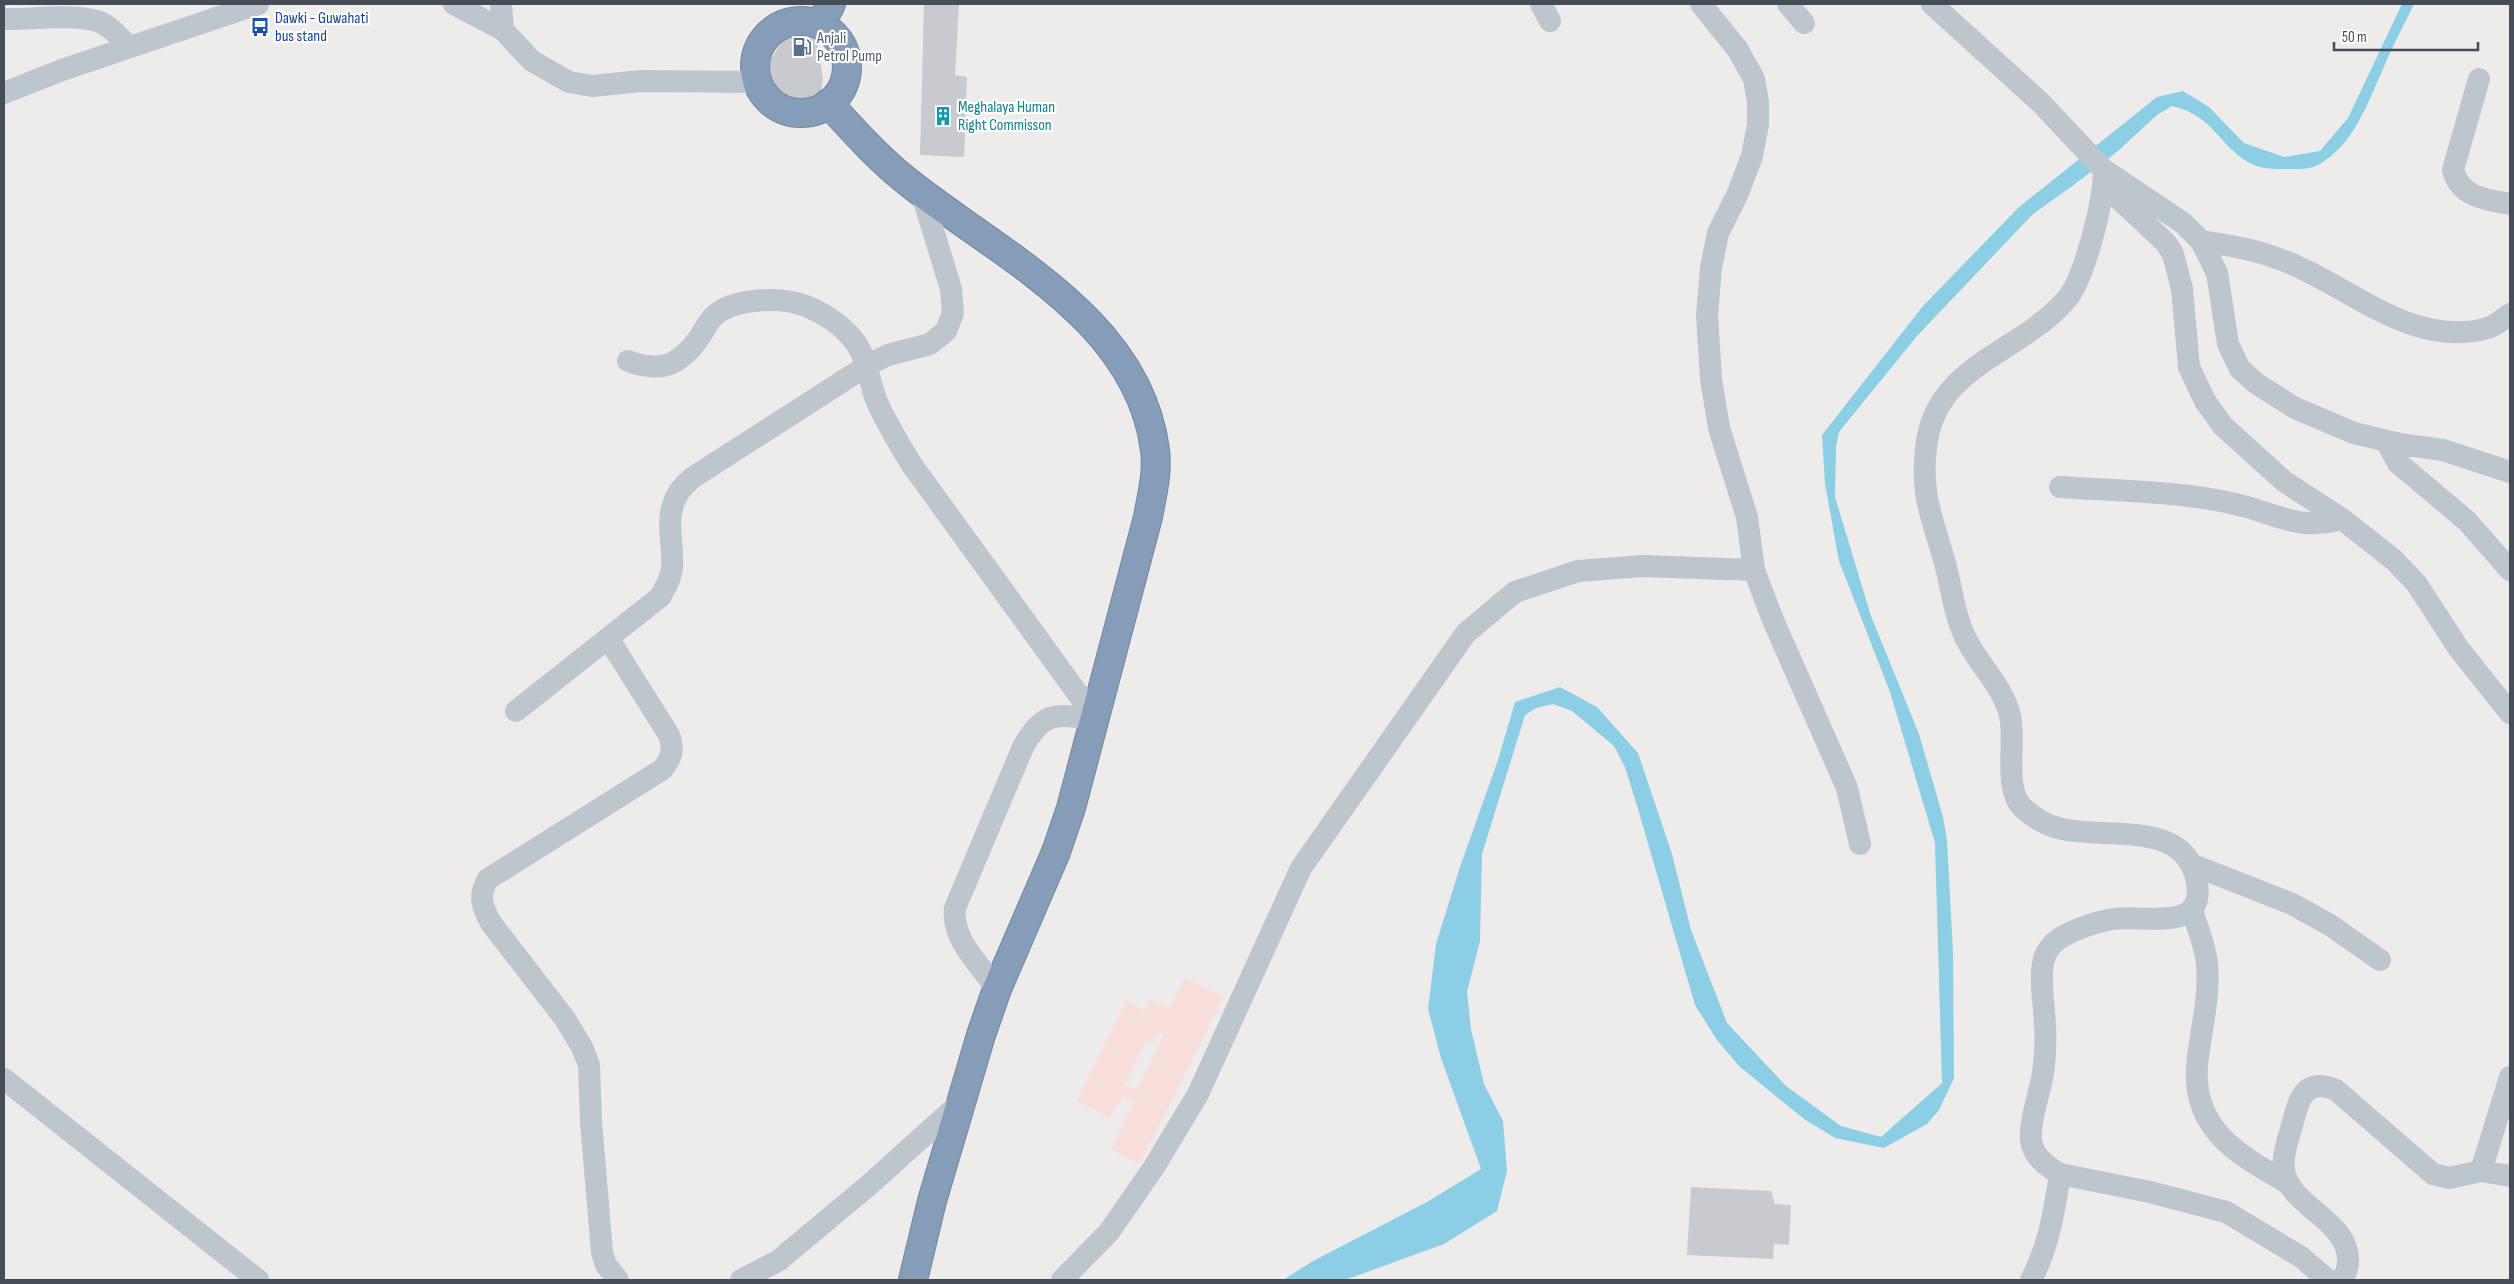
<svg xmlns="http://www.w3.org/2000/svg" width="2514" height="1284" font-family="'Sofia Sans Condensed',sans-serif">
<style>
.medical{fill:#f8dfdb;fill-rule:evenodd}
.water{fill:#8ccfe4}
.building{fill:#c8cad0}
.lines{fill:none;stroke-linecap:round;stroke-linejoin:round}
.highway-casing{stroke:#7188a3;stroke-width:30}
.minor{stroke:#bdc5cd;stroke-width:22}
.highway{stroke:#869db7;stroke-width:28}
.labels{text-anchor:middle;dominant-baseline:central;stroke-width:4.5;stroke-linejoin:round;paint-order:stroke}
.transit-label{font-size:16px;fill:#164399;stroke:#fff;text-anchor:start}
.service-label{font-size:16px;fill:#4e5e75;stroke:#fff;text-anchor:start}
.culture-label{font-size:16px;fill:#0d838f;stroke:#fff;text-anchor:start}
</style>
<rect width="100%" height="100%" fill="#eeebeb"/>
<path class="medical" d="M1185 978 1223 997 1140 1164 1111 1150 1134 1102 1122 1096 1110 1118 1076 1101 1126 1001 1144 1010 1150 999 1169 1009ZM1159 1032 1164 1035 1137 1090 1125 1085 1146 1040 1153 1043Z"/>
<path class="water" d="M2402 4H2414C2404 25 2392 47 2383 69 2367 104 2354 145 2318 165 2308 170 2295 169 2284 169 2275 169 2262 169 2254 165 2220 150 2216 116 2172 106L2157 115 2118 151 2071 187 2033 214 1917 336 1839 432 1836 447 1835 497 1871 616 1919 734 1943 817 1947 840 1953 952 1954 1078 1939 1110 1927 1124 1884 1148 1835 1138 1804 1119 1739 1066 1717 1040 1695 1005 1638 809 1625 767 1614 746 1572 711 1553 704 1536 708 1525 715 1482 854 1480 941 1467 992 1471 1029 1484 1084 1503 1121 1507 1171 1497 1211 1444 1244 1345 1280H1283L1313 1261 1427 1202 1481 1169 1441 1058 1428 1009 1436 944 1460 867 1498 760 1515 702 1560 687 1597 707 1638 753 1672 854 1691 930 1727 1023 1786 1086 1841 1126 1881 1137 1942 1083 1935 843 1890 692 1839 561 1825 484 1822 435 1923 306 2019 207 2157 97 2183 91 2209 107 2244 143 2284 157 2320 151 2348 118Z"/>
<path class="building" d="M924 4H959L955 75 967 77 964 157 920 155Z
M805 23 807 34 817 40 823 80 821 90 817 92 810 107 791 104 773 94 767 90 770 82 764 71 779 46 796 28Z
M1691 1187 1771 1191 1775 1204 1791 1205 1789 1245 1774 1244 1773 1259 1687 1255Z"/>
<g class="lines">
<g class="highway-casing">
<path id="highway" d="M755 67a46 46 0 1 1 92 0a46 46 0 1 1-92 0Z
M820 25 831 4
M828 103C852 129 876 156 903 178 996 254 1138 317 1155 450 1158 472 1152 495 1148 517L1071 808 1056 852 997 989 981 1035 932 1201 913 1280"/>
</g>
<path class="minor" d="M454 4 503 30 532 61 569 82 592 86 641 81 757 82
M501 4 503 30
M1541 4 1550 21
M1701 4 1738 50 1754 79 1758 102V125L1752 156 1738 193 1718 233 1711 268 1707 315 1711 379 1719 428 1747 517 1754 570 1773 620 1847 788 1860 844
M1788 4 1804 23
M1932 4 2041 103 2104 170 2183 223 2201 241 2217 273 2228 344 2240 369 2257 384 2295 408 2354 433 2400 444 2443 450 2510 472
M4 19C33 20 68 13 97 21 110 25 120 38 129 47
M2479 79 2453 170C2460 197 2486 200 2510 204
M4 93 62 70 258 4
M2104 170C2104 199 2085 279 2066 300 2019 354 1934 365 1926 448 1920 498 1934 521 1946 567 1952 591 1955 617 1966 639 1979 665 2004 688 2010 716 2016 742 2003 789 2023 808 2033 817 2046 825 2058 828 2104 841 2187 817 2197 883 2205 934 2143 914 2113 919 2095 922 2071 930 2056 941 2049 947 2044 955 2043 964 2040 979 2043 996 2044 1012 2046 1032 2046 1053 2043 1073 2040 1093 2029 1121 2031 1140 2033 1157 2047 1167 2060 1174L2150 1192 2226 1212 2301 1257 2328 1280
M2106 176 2116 196 2166 243 2173 254 2182 289 2189 367 2205 401 2223 426 2285 482 2342 519 2394 560 2416 583 2459 649 2510 713
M2201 241C2227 245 2254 249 2279 259 2347 283 2411 350 2488 328 2495 326 2503 319 2510 314
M628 361C661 373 679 366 699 338 704 331 708 321 714 316 734 298 781 296 806 306 823 313 840 324 852 338 868 357 868 380 877 402 887 424 899 444 912 465L1096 719
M2386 441 2398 463 2467 521 2510 570
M2060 487C2117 491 2176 491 2231 503 2275 512 2296 532 2342 519
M608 638 669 735C674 750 672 757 663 769L488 879C478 895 482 907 491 923L565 1019 582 1047 589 1065 591 1122 602 1252 606 1265 618 1280
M516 711 660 597C665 588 671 579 672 568 674 543 663 516 679 492 682 487 688 482 692 478L868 365 888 355 930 344 946 331 953 313 951 289 921 191
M2193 865 2292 904 2330 925 2380 960
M2192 910C2197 927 2206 947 2207 965 2210 1000 2200 1032 2197 1066 2192 1130 2240 1156 2288 1183
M997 989C980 965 951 939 955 908L1023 747C1045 709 1056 715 1096 719
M4 1079 258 1280
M2481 1171 2510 1077
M741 1280 778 1261 869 1185 959 1104
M1062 1280 1109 1232 1154 1167 1198 1094 1301 868 1466 633 1515 592 1578 571 1643 566 1754 570
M2031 1280C2049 1246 2054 1212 2060 1174
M2343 1280C2345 1274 2348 1268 2348 1262 2350 1220 2289 1207 2284 1170 2282 1157 2287 1141 2291 1129 2294 1118 2297 1105 2302 1096 2311 1083 2324 1085 2336 1090L2433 1174 2449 1178 2481 1171 2510 1176"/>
<use href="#highway" class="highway"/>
</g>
<defs>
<g id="bus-bare" transform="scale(1.5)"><path d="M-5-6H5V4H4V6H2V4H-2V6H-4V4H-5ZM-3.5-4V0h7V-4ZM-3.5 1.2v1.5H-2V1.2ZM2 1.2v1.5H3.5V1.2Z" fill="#1a4fb4" stroke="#fff" stroke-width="2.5" paint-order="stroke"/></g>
<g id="fuel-bare" transform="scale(1.5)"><path d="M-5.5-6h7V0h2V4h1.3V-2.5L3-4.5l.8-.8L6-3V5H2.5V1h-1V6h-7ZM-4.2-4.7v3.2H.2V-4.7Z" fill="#5c6f8a" stroke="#fff" stroke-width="2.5" paint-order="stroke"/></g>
<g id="building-bare" transform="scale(1.5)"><path d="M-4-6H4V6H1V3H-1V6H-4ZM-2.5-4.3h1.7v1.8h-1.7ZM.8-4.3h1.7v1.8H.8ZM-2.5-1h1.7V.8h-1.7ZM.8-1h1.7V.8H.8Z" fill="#0f9aa8" stroke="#fff" stroke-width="2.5" paint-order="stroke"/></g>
</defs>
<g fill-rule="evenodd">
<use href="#bus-bare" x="260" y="27"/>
<use href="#fuel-bare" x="802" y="47"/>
<use href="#building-bare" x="943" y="116"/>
</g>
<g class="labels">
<g class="transit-label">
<text x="275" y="18">Dawki - Guwahati<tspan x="275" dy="18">bus stand</tspan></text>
</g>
<g class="service-label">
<text x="817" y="38">Anjali<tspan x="817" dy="18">Petrol Pump</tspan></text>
</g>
<g class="culture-label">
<text x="958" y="107">Meghalaya Human<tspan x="958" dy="18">Right Commisson</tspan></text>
</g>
</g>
<rect width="2514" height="1284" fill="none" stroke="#454e57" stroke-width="10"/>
<path d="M2334 42v8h144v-8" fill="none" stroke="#454e57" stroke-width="2.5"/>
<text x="2342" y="42" font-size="15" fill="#454e57" stroke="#ffffff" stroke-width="4" paint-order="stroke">50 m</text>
</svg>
